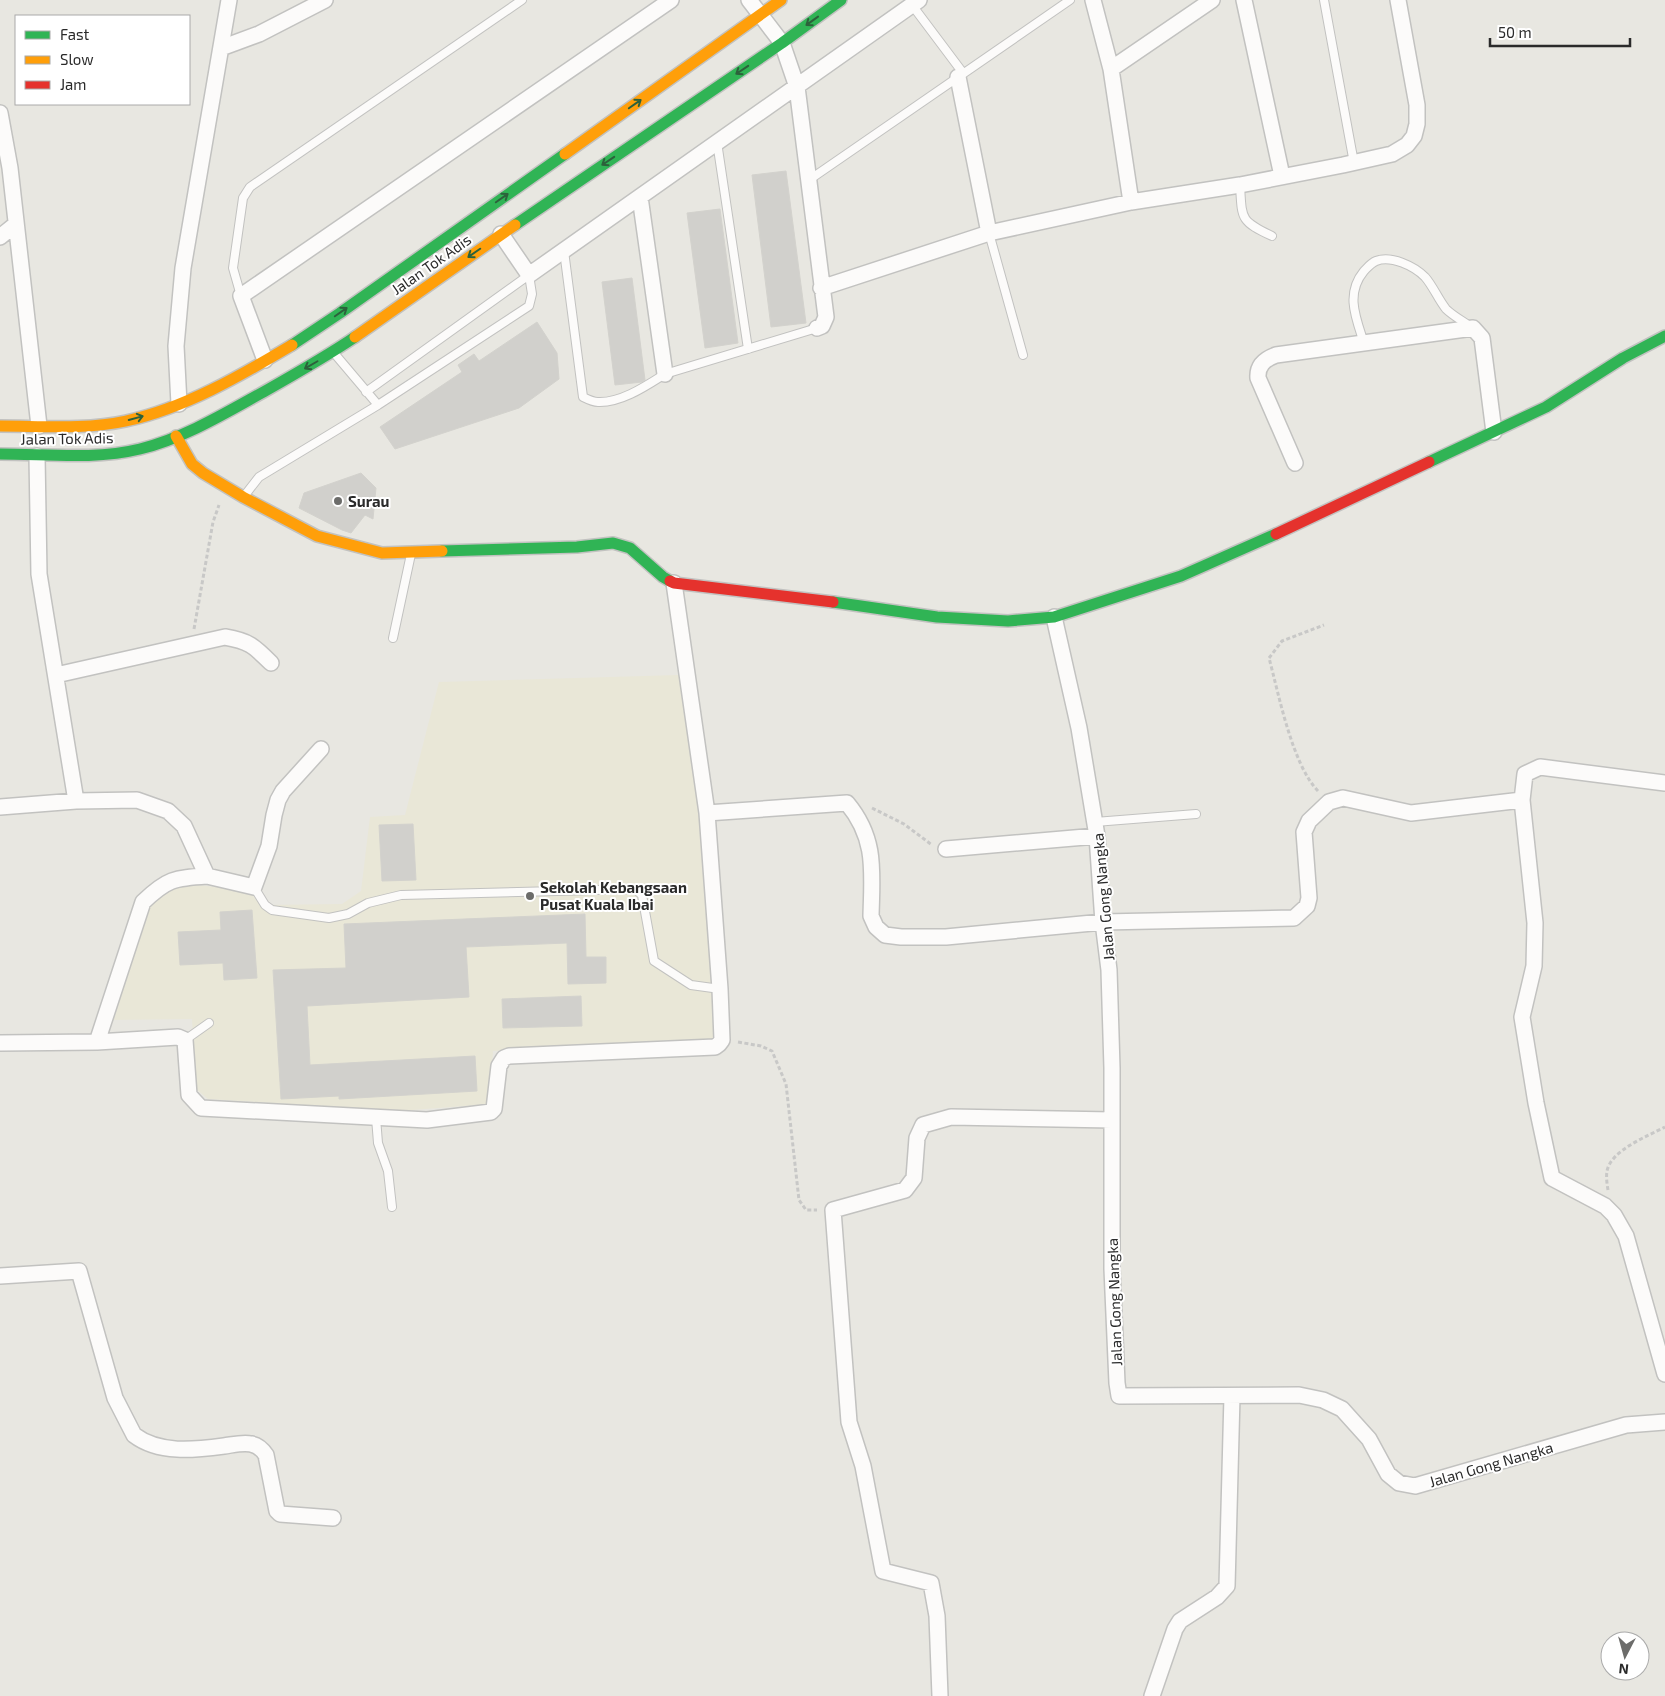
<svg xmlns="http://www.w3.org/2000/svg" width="1665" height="1696" font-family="'Exo 2',sans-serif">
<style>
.education{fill:#e9e7d7}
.building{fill:#d1d0cc;stroke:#d3d2cd}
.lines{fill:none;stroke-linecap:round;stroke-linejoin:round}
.lane-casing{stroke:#c2c2c0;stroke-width:10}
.street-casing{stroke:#c2c2c0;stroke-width:18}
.fast-casing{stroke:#c2c2c0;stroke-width:14}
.slow-casing{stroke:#c2c2c0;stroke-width:14}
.jam-casing{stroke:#c2c2c0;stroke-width:14}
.path{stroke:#c8c8c7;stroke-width:3;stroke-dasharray:4 2.5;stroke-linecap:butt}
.lane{stroke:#fcfbfa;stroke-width:8}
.street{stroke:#fcfbfa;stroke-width:15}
.fast{stroke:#30b455;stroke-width:11}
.slow{stroke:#ff9f0a;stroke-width:11}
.jam{stroke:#e5322d;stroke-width:11}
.oneway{stroke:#2c613b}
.poi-dot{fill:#6c6c6a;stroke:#fff;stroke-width:2}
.labels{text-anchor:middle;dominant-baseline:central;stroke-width:4;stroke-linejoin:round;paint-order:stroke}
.street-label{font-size:15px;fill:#2a2a2a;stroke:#fff}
.poi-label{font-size:15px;font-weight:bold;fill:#2a2a2a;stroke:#fff;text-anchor:start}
</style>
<rect width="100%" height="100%" fill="#e8e7e1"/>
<path class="education" d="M679 675 699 812 718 1040 493 1051 490 1104 399 1111 208 1099 196 1089 192 1019 108 1020 148 901 172 882 251 891 256 900 265 905 342 904 361 891 370 817 405 815 439 682Z"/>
<path class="building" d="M786 171 806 323 771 327 752 175Z
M720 209 738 343 705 348 687 213Z
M632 278 645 380 642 382 615 385 602 282Z
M537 322 557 353 559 379 519 408 395 449 380 427 462 372 458 365 474 354 479 361Z
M361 473 376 488 373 519 365 515 351 533 342 530 299 508 304 493Z
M413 824 416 880 382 881 379 825Z
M252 910 257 978 224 980 223 963 180 965 178 932 221 930 220 912Z
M585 914 586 957H606V983L568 984 567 943 466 947 469 997 307 1006 310 1065 475 1056 477 1091 339 1099V1096L281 1099 273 970 346 968 344 924Z
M581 996 582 1026 503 1028 502 999Z"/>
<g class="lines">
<g class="lane-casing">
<path id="lane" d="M1324 0 1354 163
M912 5 963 73
M717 142 748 349
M809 180 1070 0
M1240 185C1242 219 1240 221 1272 236
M989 233 1023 355
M564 251 583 397C587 399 593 402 598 402 621 403 646 386 665 374L817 328
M241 296 233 268 243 198 250 187 522 0
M1364 343C1356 318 1345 294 1364 271 1367 268 1371 263 1376 261 1391 255 1414 266 1425 277 1433 286 1438 299 1446 309 1453 316 1463 321 1471 327
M334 353 378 405
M245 495 259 477 378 405 529 306 532 294 529 275 366 392
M393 638 411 554
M1095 822 1196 814
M254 887 265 905 272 910 329 918 348 914 368 903 401 895 635 889 642 895 654 961 691 985 720 989
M185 1040 209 1023
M376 1118 378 1143 388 1171 392 1207"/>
</g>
<g class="street-casing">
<path id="street" d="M749 0 782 43 797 87 826 317 822 326 817 328
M1093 0 1111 69 1131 202
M1244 0 1282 176
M221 48 259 34 325 0
M1111 69 1212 0
M958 77 989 233
M0 113 10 168 39 426
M640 197 665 374
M501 234 529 275 919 0
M0 237 16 224
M821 288 989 233 1131 202 1240 185 1343 165 1392 154 1407 145 1414 136 1417 124V105L1398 0
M265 360 241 296 671 0
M179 404 176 346 183 268 229 0
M37 456 39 574 76 801
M1295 463 1258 378C1257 365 1265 359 1276 355L1473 328 1482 338 1494 432
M1054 617 1079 728 1097 836 1103 922 1109 970 1112 1068V1269L1117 1383 1119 1396 1299 1395 1323 1400 1342 1409 1369 1439 1388 1474 1399 1483 1415 1486 1626 1425 1665 1422
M56 675 225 637C249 641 254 646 271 663
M1665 783 1540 767 1525 774 1522 800 1535 923 1534 966 1522 1017 1536 1103 1552 1178 1605 1206 1614 1215 1626 1236 1665 1374
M0 807 76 801 137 800 168 811 184 826 207 876 254 887 269 846 274 815 278 800 283 791 321 749
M707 813 847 803C877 839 872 872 871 916L876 927 885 935 901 937H946L1103 922 1294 918 1307 906 1309 898 1304 832 1309 821 1329 802 1343 798 1411 813 1522 800
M946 849 1097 836
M97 1042 143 902C167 879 174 878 207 876
M0 1043 97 1042 178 1037 185 1040 189 1095 201 1108 427 1120 491 1112 494 1109 499 1066 504 1058 509 1056 715 1047 719 1044 722 1040 720 989 707 813 674 583
M0 1276 79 1271 115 1398 134 1435C159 1454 194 1450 224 1446 232 1445 243 1442 251 1444 258 1445 262 1449 266 1455L277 1511 280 1514 333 1518
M940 1696 937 1616 931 1583 883 1571 863 1466 849 1422 833 1210 905 1190 914 1178 917 1138 923 1125 951 1117 1112 1120
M1152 1696 1175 1629 1180 1621 1217 1597 1227 1586 1232 1396"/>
</g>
<g class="fast-casing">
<path id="fast" d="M515 225 782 43 841 0
M292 345 340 313 565 154
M0 454C46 454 95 460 140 449 185 438 227 412 267 390 297 373 327 356 355 337
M1429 462 1546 407 1623 358 1665 336
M442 551 577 547 613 543 630 548 663 577 670 581
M833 602 937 617 1008 621 1054 617 1181 576 1276 534"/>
</g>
<g class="slow-casing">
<path id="slow" d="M565 154 781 0
M355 337 515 225
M0 426C41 426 85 430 126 421 185 408 240 376 292 345
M176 436 192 464 203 473 243 497 317 536 382 553 442 551"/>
</g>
<g class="jam-casing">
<path id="jam" d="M1276 534 1429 462
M670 581 674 583 833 602"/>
</g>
<path class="path" d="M194 629 213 522 219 505
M1318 791C1292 764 1279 695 1269 658L1282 641 1324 625
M872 808 904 824 932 845
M738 1042 761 1046 772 1051 786 1084 799 1200 806 1210H817
M1608 1190C1607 1184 1606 1177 1607 1171 1611 1150 1648 1136 1665 1127"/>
<use href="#lane" class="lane"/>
<use href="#street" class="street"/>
<use href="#fast" class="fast"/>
<use href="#slow" class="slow"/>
<use href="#jam" class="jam"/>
</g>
<defs><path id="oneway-shaft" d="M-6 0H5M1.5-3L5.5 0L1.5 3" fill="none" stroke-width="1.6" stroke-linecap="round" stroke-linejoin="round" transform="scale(1.25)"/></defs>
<g class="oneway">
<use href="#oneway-shaft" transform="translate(812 21) rotate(144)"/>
<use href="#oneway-shaft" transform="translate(742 70) rotate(146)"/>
<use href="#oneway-shaft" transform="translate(635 104) rotate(-35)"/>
<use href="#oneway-shaft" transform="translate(608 161) rotate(146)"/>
<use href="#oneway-shaft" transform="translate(502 198) rotate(-35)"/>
<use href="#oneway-shaft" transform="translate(474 253) rotate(145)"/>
<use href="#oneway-shaft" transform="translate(341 312) rotate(-35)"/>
<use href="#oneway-shaft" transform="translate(311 365) rotate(150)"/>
<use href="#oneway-shaft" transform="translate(136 418) rotate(-15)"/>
</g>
<g class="poi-dot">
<circle cx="338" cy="501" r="5"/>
<circle cx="530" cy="896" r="5"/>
</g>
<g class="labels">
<g class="street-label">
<text transform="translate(431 264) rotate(-35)">Jalan Tok Adis</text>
<text transform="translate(67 438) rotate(-1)">Jalan Tok Adis</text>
<text transform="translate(1103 897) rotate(-95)">Jalan Gong Nangka</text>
<text transform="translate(1114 1302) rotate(-92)">Jalan Gong Nangka</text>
<text transform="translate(1491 1464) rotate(-16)">Jalan Gong Nangka</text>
</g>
<g class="poi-label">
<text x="348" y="501">Surau</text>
<text x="540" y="887">Sekolah Kebangsaan<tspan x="540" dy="17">Pusat Kuala Ibai</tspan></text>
</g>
</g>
<rect x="15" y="15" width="175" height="90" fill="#ffffff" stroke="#aaaaaa"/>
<rect x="25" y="31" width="25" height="8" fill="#30b455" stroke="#aaaaaa"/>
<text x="60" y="40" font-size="15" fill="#2a2a2a">Fast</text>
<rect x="25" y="56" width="25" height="8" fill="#ff9f0a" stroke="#aaaaaa"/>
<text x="60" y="65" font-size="15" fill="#2a2a2a">Slow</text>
<rect x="25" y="81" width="25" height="8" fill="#e5322d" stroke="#aaaaaa"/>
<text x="60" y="90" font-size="15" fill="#2a2a2a">Jam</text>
<g transform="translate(1625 1656) rotate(186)"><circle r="24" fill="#ffffff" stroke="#aaaaaa"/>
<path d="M0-4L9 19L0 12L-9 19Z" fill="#6c6c6a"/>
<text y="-8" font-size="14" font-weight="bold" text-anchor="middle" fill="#2a2a2a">N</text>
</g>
<path d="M1490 38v8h140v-8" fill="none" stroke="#2a2a2a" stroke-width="2.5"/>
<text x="1498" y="38" font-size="15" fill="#2a2a2a" stroke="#ffffff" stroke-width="4" paint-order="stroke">50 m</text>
</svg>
